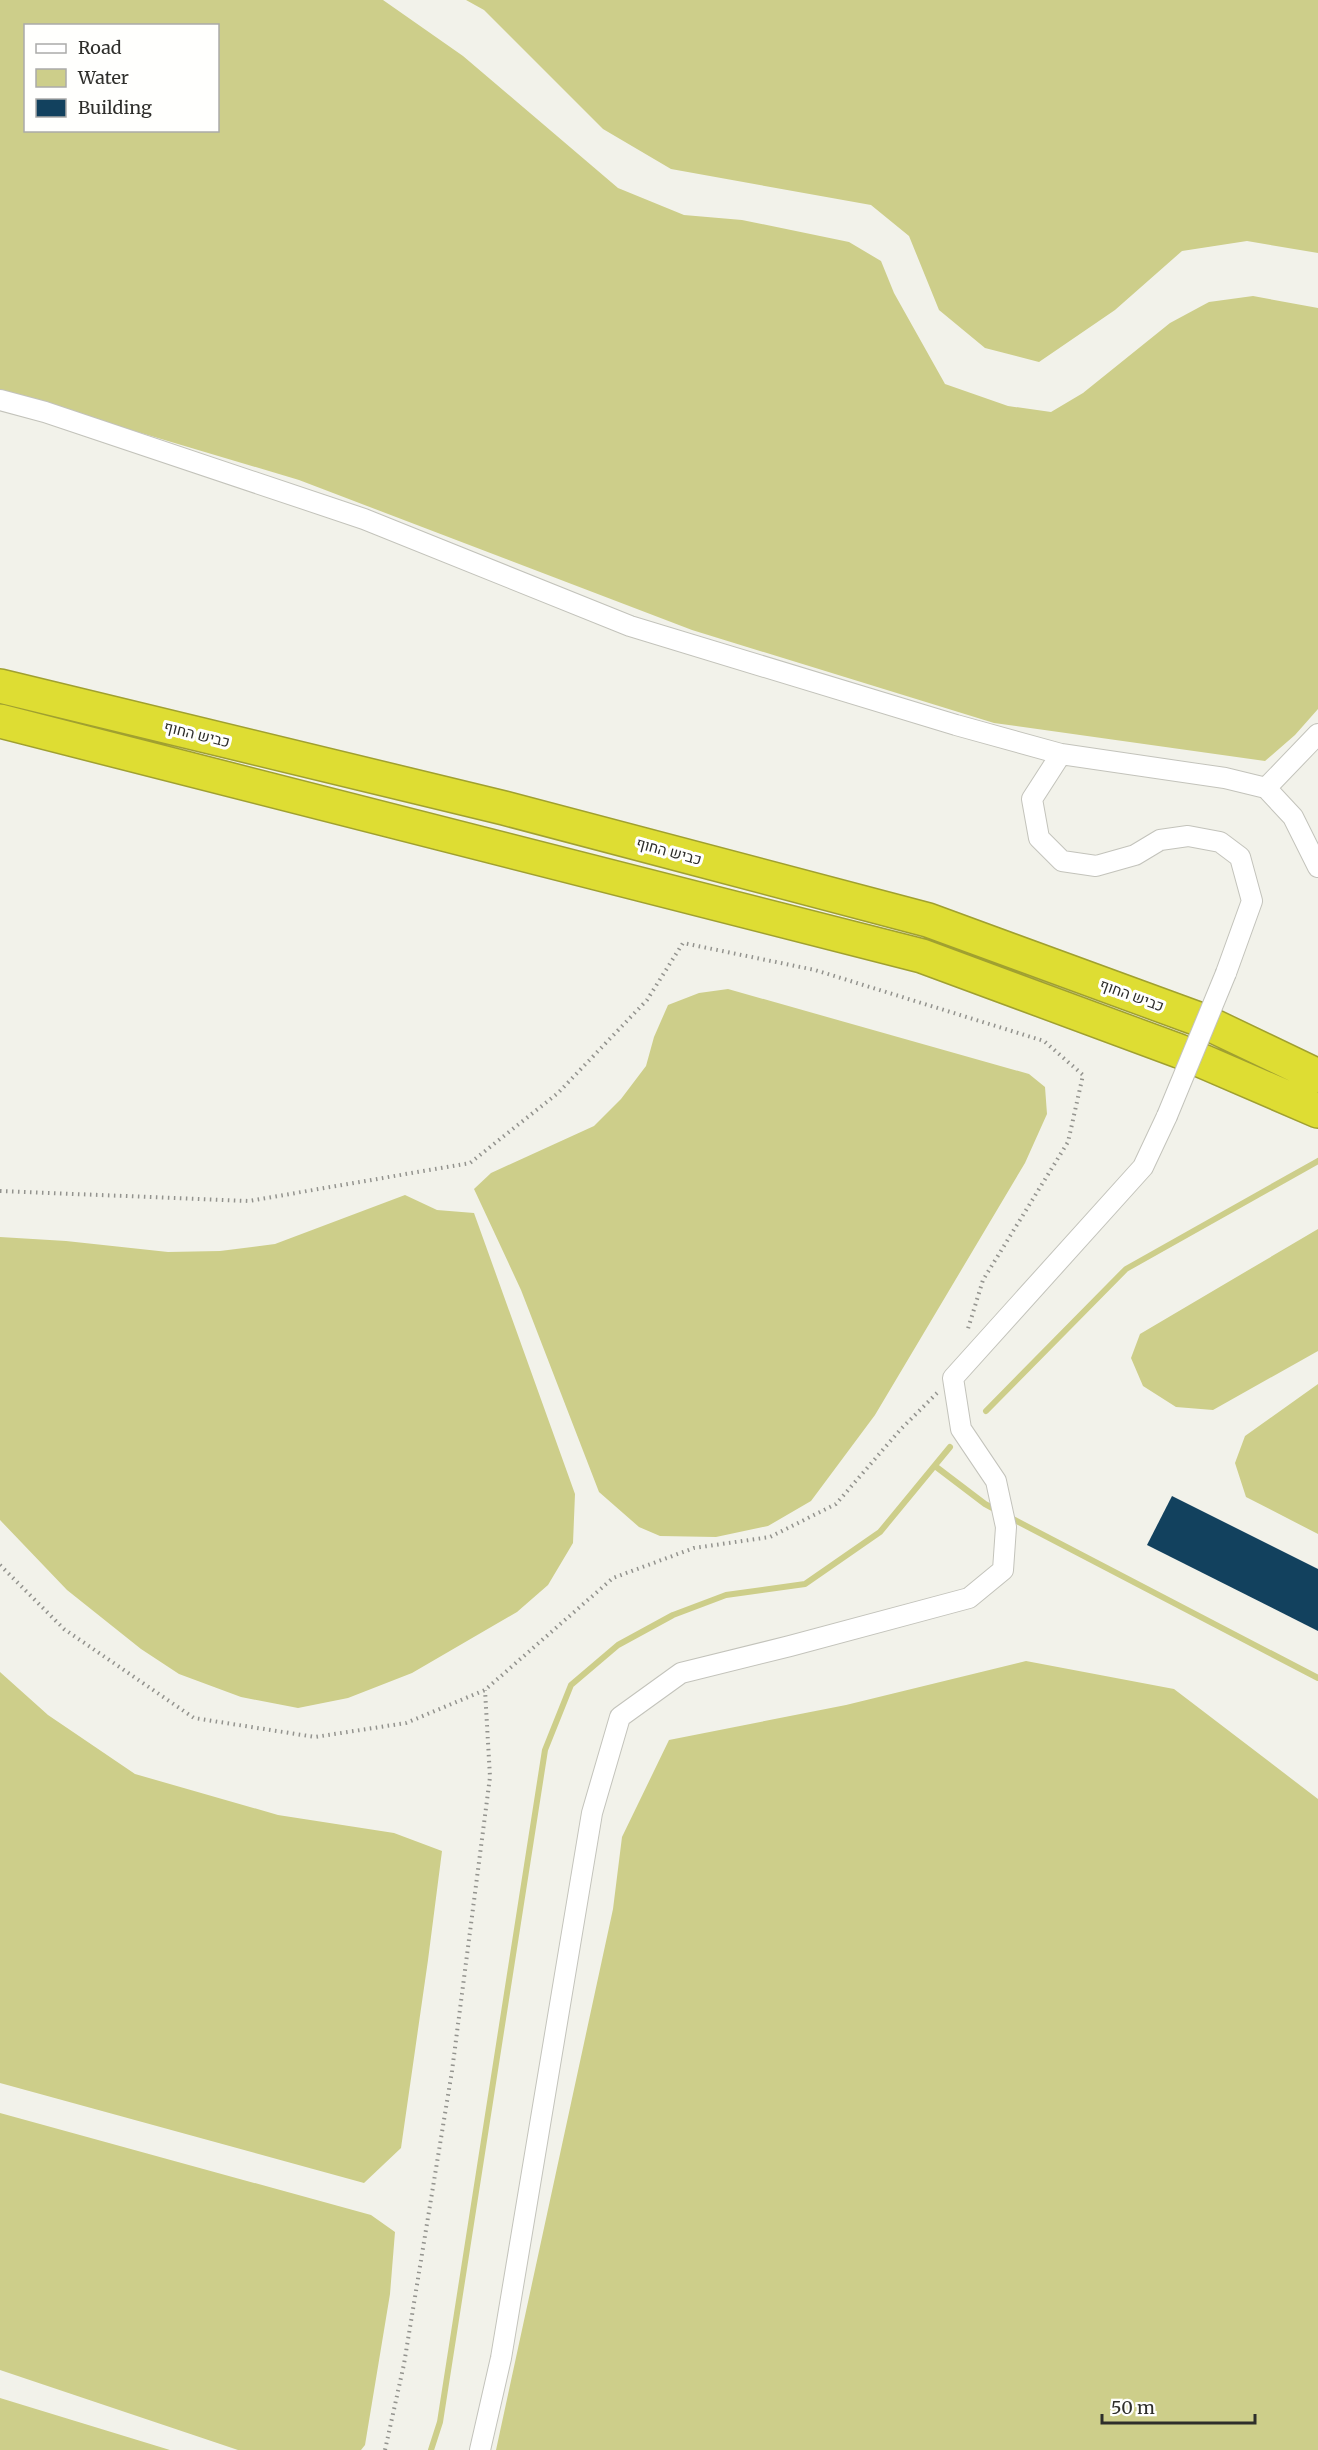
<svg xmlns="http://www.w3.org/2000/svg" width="1318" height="2450" font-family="Merriweather,Heebo,serif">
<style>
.water{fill:#cdce8a;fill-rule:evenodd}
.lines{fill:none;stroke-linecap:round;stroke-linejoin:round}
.stream{stroke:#cdce8a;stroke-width:6}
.building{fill:#12415e}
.street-casing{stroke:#c3c3bb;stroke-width:22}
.highway-casing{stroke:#a0a030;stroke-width:36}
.path{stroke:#93938e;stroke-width:4;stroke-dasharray:1.5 4.5;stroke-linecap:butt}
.street{stroke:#fff;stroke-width:20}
.highway{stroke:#dedd33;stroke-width:33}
.street-bridge-casing{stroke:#c3c3bb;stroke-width:22;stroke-linecap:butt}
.street-bridge{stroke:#fff;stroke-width:20}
.labels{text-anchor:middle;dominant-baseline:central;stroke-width:6;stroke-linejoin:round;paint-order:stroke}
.street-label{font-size:15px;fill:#2e2e2b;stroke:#fffffd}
</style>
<rect width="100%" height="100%" fill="#f2f2ea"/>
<path class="water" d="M0 0H383L463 56 618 188 684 215 742 220 849 242 881 261 894 293 945 384 1008 406 1051 412 1083 393 1170 323 1209 302 1253 296 1318 308V709L1295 735 1265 761 994 723 692 630 299 480 0 391ZM26 26H218V130H26Z
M466 0H1318V253L1247 241 1182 251 1115 310 1039 362 985 348 939 310 909 236 871 205 671 169 603 129 484 10Z
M728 989 1029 1074 1045 1087 1047 1114 1025 1163 875 1415 811 1501 768 1526 716 1537 660 1536 639 1527 599 1492 521 1290 474 1189 491 1173 594 1126 621 1099 646 1066 654 1037 668 1005 699 993Z
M405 1195 437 1210 474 1213 575 1494 573 1543 548 1585 517 1612 412 1673 348 1698 298 1708 241 1697 179 1674 141 1649 67 1590 0 1520V1237L66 1241 168 1252 220 1251 275 1244Z
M1318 1229V1351L1213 1410 1176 1407 1143 1386 1131 1358 1140 1334Z
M1318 1384V1534L1246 1497 1235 1463 1245 1436Z
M1026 1661 1174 1689 1318 1799V2450H496L613 1909 622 1837 669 1740 846 1705Z
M0 1672 48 1715 135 1774 278 1815 394 1833 442 1851 428 1960 401 2148 364 2183 0 2083Z
M0 2113 371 2215 395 2232 390 2294 365 2445 361 2450H238L0 2370Z
M0 2398 170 2450H0Z"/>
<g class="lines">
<path class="stream" d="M986 1411 1126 1269 1318 1161
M935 1466 985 1504 998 1511
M1007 1516 1318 1678
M431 2450 440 2422 545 1750 571 1685 618 1645 673 1615 726 1595 805 1584 880 1532 950 1447"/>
</g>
<path class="building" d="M1172 1496 1318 1569V1631L1147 1545Z"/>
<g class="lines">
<g class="street-casing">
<path id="street" d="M0 400 45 412 364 519 630 626 956 725 1061 754 1225 778 1266 788 1293 817 1318 867
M1061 754 1032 799 1039 838 1062 861 1096 866 1135 855 1160 840 1188 836 1220 842 1240 857 1252 901 1226 973
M1266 788 1318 734
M480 2450 501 2358 592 1813 620 1717 681 1673 790 1646 969 1598 1003 1570 1006 1527 996 1481 961 1429 953 1378 1143 1167 1167 1116"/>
</g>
<g class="highway-casing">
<path id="highway" d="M0 686 504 808 928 920 1201 1020 1318 1076
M0 721 922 956 1179 1051 1318 1111"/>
</g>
<path class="path" d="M0 1191 249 1201 470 1163 558 1093 647 1000 683 943 815 970 1044 1041 1083 1075 1068 1142 983 1280 967 1332
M0 1565 64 1629 194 1718 315 1737 406 1723 485 1690 613 1578 694 1548 770 1537 836 1504 900 1430 937 1393
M385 2450 404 2364 452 2071 490 1777 485 1690"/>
<use href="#street" class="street"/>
<use href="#highway" class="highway"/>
<g class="street-bridge-casing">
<path id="street-bridge" d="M1167 1116 1226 973"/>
</g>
<use href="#street-bridge" class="street-bridge"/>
</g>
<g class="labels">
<g class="street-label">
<text transform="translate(197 734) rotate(14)">כביש החוף</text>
<text transform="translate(669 851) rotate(15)">כביש החוף</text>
<text transform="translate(1132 995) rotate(20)">כביש החוף</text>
</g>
</g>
<rect x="24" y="24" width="195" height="108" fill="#fffffd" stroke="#ababa9" stroke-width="1.5"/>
<rect x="36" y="44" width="30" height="9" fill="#ffffff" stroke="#ababa9" stroke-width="1.5"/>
<text x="78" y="54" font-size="18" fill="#2e2e2b">Road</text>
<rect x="36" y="69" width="30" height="18" fill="#cdce8a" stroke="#ababa9" stroke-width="1.5"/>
<text x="78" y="84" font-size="18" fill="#2e2e2b">Water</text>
<rect x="36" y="99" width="30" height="18" fill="#12415e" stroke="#ababa9" stroke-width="1.5"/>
<text x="78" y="114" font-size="18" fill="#2e2e2b">Building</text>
<path d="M1102 2414v9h153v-9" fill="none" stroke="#2e2e2b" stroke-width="3"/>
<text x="1111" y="2414" font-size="18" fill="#2e2e2b" stroke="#fffffd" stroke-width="4.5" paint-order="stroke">50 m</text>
</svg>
